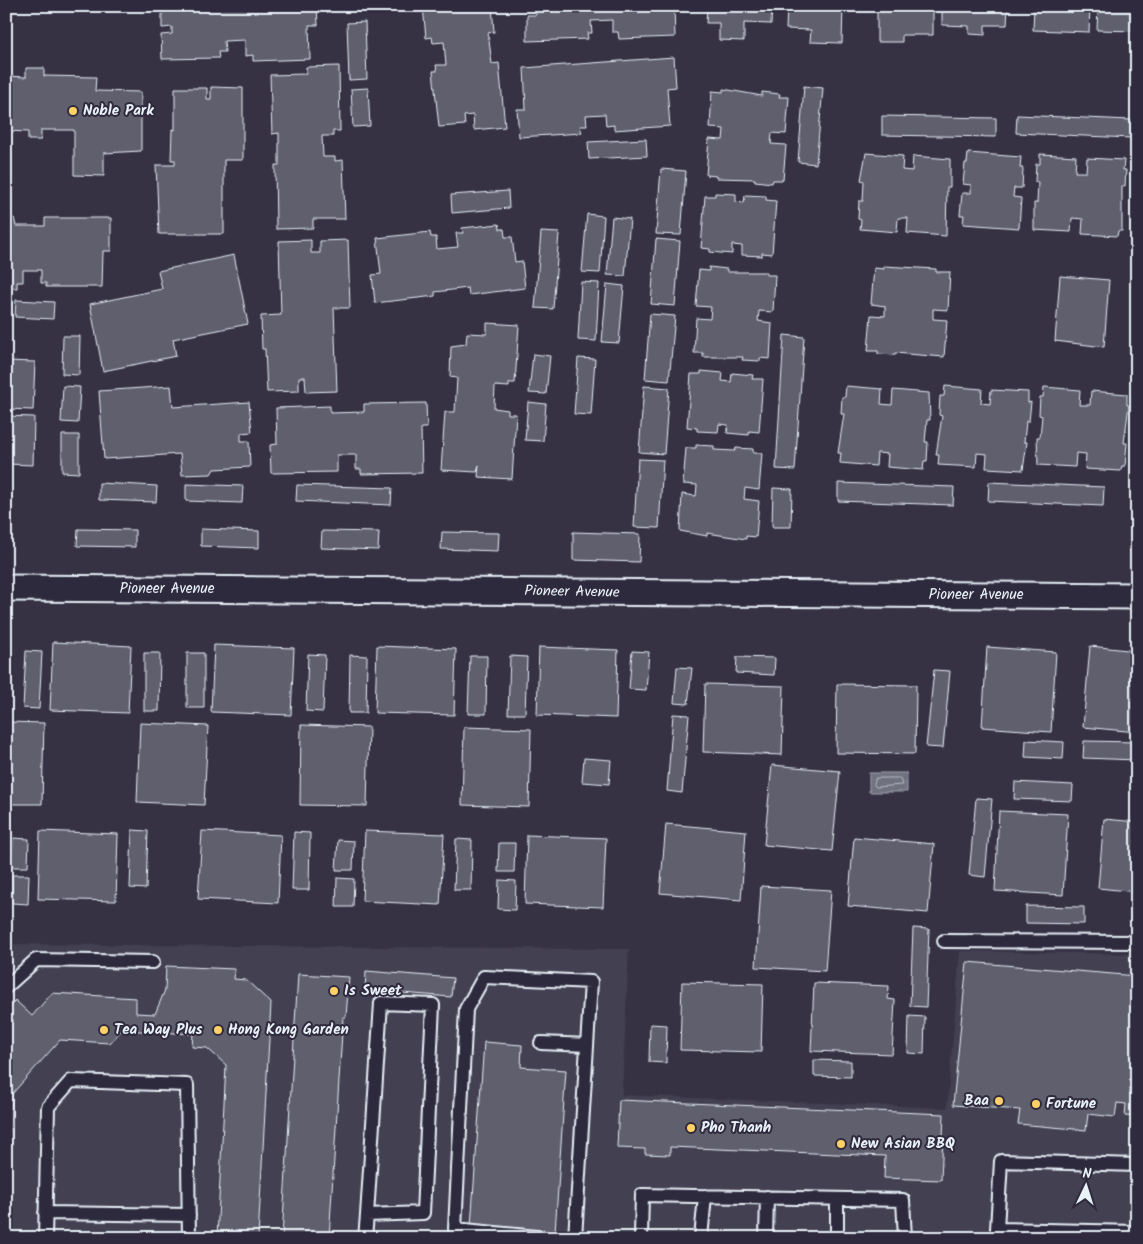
<svg xmlns="http://www.w3.org/2000/svg" width="1143" height="1244" font-family="Kalam,sans-serif">
<style>
.built{fill:#433f51}
.water{fill:#70717f;stroke:#a0a4af}
.lines{fill:none;stroke-linecap:round;stroke-linejoin:round}
.shore{stroke:#b8bec8;stroke-width:1}
.building{fill:#605e6e;stroke:#e8f1f8}
.lane-casing{stroke:#e8f1f8;stroke-width:16}
.street-casing{stroke:#e8f1f8;stroke-width:29}
.lane{stroke:#2f2a3d;stroke-width:12}
.street{stroke:#2f2a3d;stroke-width:25}
.poi-dot{fill:#ffd166;stroke:#2f2a3d;stroke-width:2}
.labels{text-anchor:middle;dominant-baseline:central;stroke-width:4;stroke-linejoin:round;paint-order:stroke}
.poi-label{font-size:15px;font-weight:bold;fill:#e8f1f8;stroke:#2f2a3d;text-anchor:start}
.street-label{font-size:15px;fill:#e8f1f8;stroke:#2f2a3d}
</style>
<rect width="100%" height="100%" fill="#363244"/>
<filter id="ink" filterUnits="userSpaceOnUse"><feTurbulence type="fractalNoise" baseFrequency=".02" numOctaves="2"/><feDisplacementMap in="SourceGraphic" scale="10" xChannelSelector="R" yChannelSelector="G"/><feConvolveMatrix kernelMatrix="1 2 1 2 8 2 1 2 1" color-interpolation-filters="sRGB"/></filter>
<g filter="url(#ink)">
<path class="built" d="M6 944 629 949 622 1095 947 1108 960 951 1137 954V1238H6Z"/>
<path class="water" d="M869 773H907V792H869Z"/>
<g class="lines">
<path class="shore" d="M876 778H900L902 785 876 787 874 785Z"/>
</g>
<path class="building" d="M162 6H317L318 25H309L310 59 253 61V55L245 56V40L224 41 225 52H218L219 58 162 59 161 35 172 34V27L162 28Z
M423 6H492L494 32 488 33 492 64 499 63 505 127 474 130 473 115 464 116 465 125 439 127 433 71H437L436 65H446L444 42 433 43 432 37 426 38Z
M535 6H674L675 37 619 39 618 32H612V20L591 21 592 33H587L588 39 527 41V15H536Z
M707 6H772L771 24 744 23V41L719 40V23H706Z
M787 6H843L842 43 810 42 811 30 786 29Z
M877 6H933V35H902V42H877Z
M942 6H1008L1007 25H985V35L969 34V26L942 25Z
M1034 6H1090L1089 32 1033 30Z
M1098 6H1137V31L1097 30Z
M365 22 367 79 349 80 347 23Z
M674 57 676 87 667 88 670 126 614 130V125L606 126 605 114 586 115 587 126H580L582 133 519 137 517 109H526L524 68Z
M339 66 340 131H333V136H322L323 157H335V161L343 160 345 219H313V228L276 229 275 165H279V133L272 134 270 75 306 74V67Z
M26 68H44V76L96 77 95 91 141 92V151L104 153V176L74 175V130H41V140H28V132L6 131V76L26 77Z
M804 86 823 88 816 164 798 162Z
M211 87 243 88V160H224V234H159L156 165H175V160H171L172 129 175 130V88H207V99H211Z
M368 88 370 126 353 127 351 89Z
M723 89 762 96V92L780 94 779 97H789L786 134 772 133 771 144 786 145 783 180H773L772 183 755 181V179L716 178V176L706 175 709 139 723 140 724 129 710 128 712 91 723 92Z
M1017 115 1131 120V138L1016 133Z
M882 116 996 118V137L882 135Z
M646 139 647 156 589 159 588 142Z
M866 153 903 156 902 170 912 171 913 156 950 159V187H947L946 236 907 233 908 218H898L897 232 860 229 861 220 858 219 859 201H863L864 181 861 180Z
M968 153 1021 157 1020 168H1023L1022 188H1014L1013 197 1021 198 1019 228 963 224 964 215H960L962 193H971V185L963 184 965 163H967Z
M1040 154 1076 156 1075 172H1086L1087 158 1124 160 1123 170H1126L1125 186H1122V231H1118L1117 236 1082 234 1083 219 1072 218 1071 232 1034 230V203H1037L1038 182H1035L1036 164H1040Z
M661 169 686 171 681 235 656 234Z
M508 191 509 208 452 213 451 195Z
M715 193 736 194V202L744 203 745 195 766 196V200L776 201 772 254 762 253V256L742 255V246L732 245V254L710 252V249L701 248 705 196H715Z
M587 214 604 216 600 273 582 272Z
M612 217 630 219 625 276 607 275Z
M6 218H14L16 226H45V218H111V251H103L102 287H46V283H41V270H23V282H17V288H6Z
M499 224 500 229H504L505 237H512L515 262 522 261 525 288 469 295 468 288 435 292V296L375 303 372 275 381 274 377 238 430 232 431 237H436L437 249 458 247 456 233H463L462 228Z
M541 232 559 233 553 309 535 308Z
M656 239 680 241 675 306 651 304Z
M311 240V253H320V241L348 240 350 308H334L337 391 306 392 305 377H299V391L267 392 265 349H262L261 316 281 315 279 241Z
M234 255 248 324 173 339 176 356 103 371 90 304 162 289 158 271Z
M884 266 936 269V272H950L948 310 933 309V319L947 320 944 357 895 353V355L878 354V351H868L871 315 885 316V306L871 304 874 268 884 269Z
M709 267 727 269V272H766V275H775L773 312 759 311 758 321 772 323 770 359 760 358V361L742 360 743 357H703V353H694L696 318 710 319 711 307 696 306 699 270 709 271Z
M1060 276 1109 280 1104 347 1055 341Z
M581 282 599 283 596 341 578 340Z
M607 284 624 286 619 343 602 342Z
M16 300 54 302 53 319 15 317Z
M650 314 675 316 669 381 645 379Z
M487 323 519 325 515 383H509V387L495 386 494 408 508 410V414H516L512 479 478 477 479 465 477 472 441 470 445 412H455L457 378 450 377 451 346 466 344 467 333 487 334Z
M784 335 804 337 795 470 776 469Z
M63 336H80L79 375 62 374Z
M533 354 550 356 546 394 529 393Z
M578 358 595 359 591 415 574 414Z
M6 361 35 362 33 410 6 409Z
M701 371 723 373 722 381 731 382 732 373 753 375 752 379H763L759 432 749 431V435L727 433 728 425 719 424 718 432 697 431V428L687 427 691 374H701Z
M63 386 80 387 78 423 61 422Z
M171 386 173 407 249 402 252 432 241 433V441H249L250 467 214 469 211 474 182 475 180 454 104 459 99 391Z
M644 386 669 388 664 454 639 452Z
M846 386 882 389 881 404 892 405 893 390 929 393 930 420H927L925 442H928L927 461H924L923 470 887 467 888 454 877 453 876 466 840 463 841 453H838L844 414H841L842 397H845Z
M945 386 982 389 981 403 990 404 991 390 1028 392V403L1031 402 1029 421H1026L1024 442H1027L1023 470 986 468 987 454 977 453 976 467 938 465 939 455H936L942 416 939 415 940 396H944Z
M1044 387 1080 390 1079 405H1090L1091 391 1127 394V405H1129L1124 443H1127L1125 466H1122L1121 471 1085 469 1086 454 1076 453 1075 467 1038 465 1037 437H1040L1042 416 1039 415 1040 397H1043Z
M528 402 546 404 543 441 525 440Z
M426 403 427 428H421L422 473 361 474V469H356V455H337V472L271 473 270 445 277 444 276 408 330 406V413L364 412V404Z
M6 416 34 417 33 465 6 464Z
M62 435H79V473L62 472Z
M696 445 714 446V450L735 451 736 448 753 449V453H762L759 490 745 488 744 499 759 501 756 537 746 536V539L707 533V536L680 531 682 494 696 496 697 485 683 484 686 448H696Z
M638 459 663 460 659 528 634 527Z
M989 482 1104 487 1103 506 988 501Z
M99 483 157 486 156 502 99 500Z
M838 483 954 487 953 505 838 501Z
M186 484 243 486 242 503 186 501Z
M297 485 392 488 391 505 296 501Z
M773 488 792 489 791 527H772Z
M78 529 135 530V547L77 546Z
M201 529 259 531V548L201 546Z
M322 531 379 532 378 550 321 548Z
M442 532 499 533 498 551 441 549Z
M573 532 640 534 639 562 573 560Z
M53 642 131 646 128 713 50 710Z
M214 645 294 648 291 715 211 712Z
M377 646 456 649 454 715 375 713Z
M1090 646 1137 651V732L1083 727Z
M539 647 618 650 616 718 537 715Z
M987 647 1056 652 1051 732 982 727Z
M26 651 42 652 39 709 23 708Z
M632 651 649 652 646 690 629 689Z
M144 653H160L159 711H144Z
M187 653H204V708H187Z
M308 654 325 655 323 712 306 711Z
M350 655 367 656 366 713H349Z
M470 656H487L486 714H468Z
M510 656 527 657 525 714H508Z
M737 657 775 658 774 675 736 673Z
M677 667 692 668 688 704 674 703Z
M934 670 950 671 943 748 926 747Z
M705 684 784 686 782 755 703 752Z
M837 684 916 685 915 754 836 753Z
M673 714 689 715 682 793 667 791Z
M6 722 44 723 42 804H6Z
M140 723 208 726 204 805 137 802Z
M301 725 369 727 367 806 300 805Z
M464 727 531 729 529 807 462 805Z
M1026 740 1064 742 1063 759 1025 757Z
M1084 741 1137 742V760L1083 758Z
M584 758 611 760 609 784 582 782Z
M772 765 840 771 832 851 764 845Z
M1015 782 1073 785 1072 801 1014 799Z
M976 798 992 799 985 877 969 875Z
M999 811 1068 814 1063 895 995 891Z
M1104 819 1137 822V892L1098 888Z
M666 824 746 831 741 900 660 893Z
M132 830 148 831 146 889 130 888Z
M40 831 118 834 116 901 38 899Z
M202 831 281 835 278 903 198 899Z
M365 831 444 834 440 905 362 901Z
M294 832 310 833 309 890H292Z
M527 835 606 838 603 907 525 904Z
M854 837 934 844 928 913 848 906Z
M13 838 29 839 28 867H12Z
M456 839 472 840 471 890H454Z
M338 840 354 841 353 870H336Z
M499 843H515L514 872H498Z
M12 875H29L28 904 12 903Z
M337 878 354 879 353 907H336Z
M499 880 516 881 515 910 498 909Z
M761 886 831 890 825 971 756 967Z
M1026 906 1084 907V924L1026 923Z
M913 928 929 929 926 1007 910 1006Z
M967 962 1137 976V1117L1125 1116 1126 1104 1117 1103 1115 1117 1088 1114 1086 1130 1018 1124 1020 1110 953 1105Z
M166 966 235 969 234 979 246 980 271 1003 258 1238 217 1237 226 1065 207 1048 192 1047 193 1034 122 1030 110 1043 60 1040 12 1094 6 1198V1039L11 1033 6 1031V1015L15 1000 32 1016 52 993 136 998V1013L155 1014 165 990Z
M366 971 453 978 451 997 365 990Z
M298 974 349 977 346 1017H343L329 1238 282 1237Z
M682 982 763 984 761 1052 680 1050Z
M814 983 889 986 888 999 895 1000 892 1054 811 1051Z
M909 1016 925 1017 924 1054 908 1053Z
M650 1024 667 1025 666 1063 649 1062Z
M484 1042 522 1045 521 1067 566 1070 555 1232 471 1226Z
M814 1060 851 1061V1077L814 1076Z
M619 1100 944 1114 941 1180 884 1178 885 1156 670 1147V1155L645 1154V1149L617 1148Z"/>
<g class="lines">
<g class="lane-casing">
<path id="lane" d="M944 941 1137 942
M6 987 36 960 153 962
M541 1043 587 1045
M837 1199V1238
M45 1213 189 1215
M997 1229 1001 1161 1137 1165
M641 1236 642 1195 903 1200 905 1238
M997 1237V1229L1137 1232
M45 1238 48 1107 71 1081 187 1085 189 1238
M365 1238 367 1215 381 1003 433 1005 423 1213 367 1215
M547 1238 455 1229 466 1009 484 977 591 982 575 1238
M701 1238 705 1196
M766 1238 767 1197"/>
</g>
<g class="street-casing">
<path id="street" d="M6 588 1137 596"/>
</g>
<use href="#lane" class="lane"/>
<use href="#street" class="street"/>
</g>
</g>
<g class="poi-dot">
<circle cx="73" cy="111" r="5"/>
<circle cx="334" cy="991" r="5"/>
<circle cx="104" cy="1030" r="5"/>
<circle cx="218" cy="1030" r="5"/>
<circle cx="999" cy="1101" r="5"/>
<circle cx="1036" cy="1104" r="5"/>
<circle cx="691" cy="1128" r="5"/>
<circle cx="841" cy="1144" r="5"/>
</g>
<g class="labels">
<g class="poi-label">
<text x="83" y="111">Noble Park</text>
<text x="344" y="991">Is Sweet</text>
<text x="114" y="1030">Tea Way Plus</text>
<text x="228" y="1030">Hong Kong Garden</text>
<text x="989" y="1101" text-anchor="end">Baa</text>
<text x="1046" y="1104">Fortune</text>
<text x="701" y="1128">Pho Thanh</text>
<text x="851" y="1144">New Asian BBQ</text>
</g>
<g class="street-label">
<text x="167" y="589">Pioneer Avenue</text>
<text transform="translate(572 592) rotate(1)">Pioneer Avenue</text>
<text x="976" y="595">Pioneer Avenue</text>
</g>
</g>
<rect width="1143" height="1244" fill="none" stroke="#2f2a3d" stroke-width="25"/>
<rect x="12" y="12" width="1118" height="1219" fill="none" stroke="#e8f1f8" stroke-width="2" filter="url(#ink)"/>
<g transform="translate(1086 1186) rotate(4)" stroke="#2f2a3d" stroke-width="4" paint-order="stroke">
<path d="M0-4L9 19L0 12L-9 19Z" fill="#e8f1f8"/>
<text y="-8" font-size="14" font-weight="bold" text-anchor="middle" fill="#e8f1f8">N</text>
</g>
</svg>
